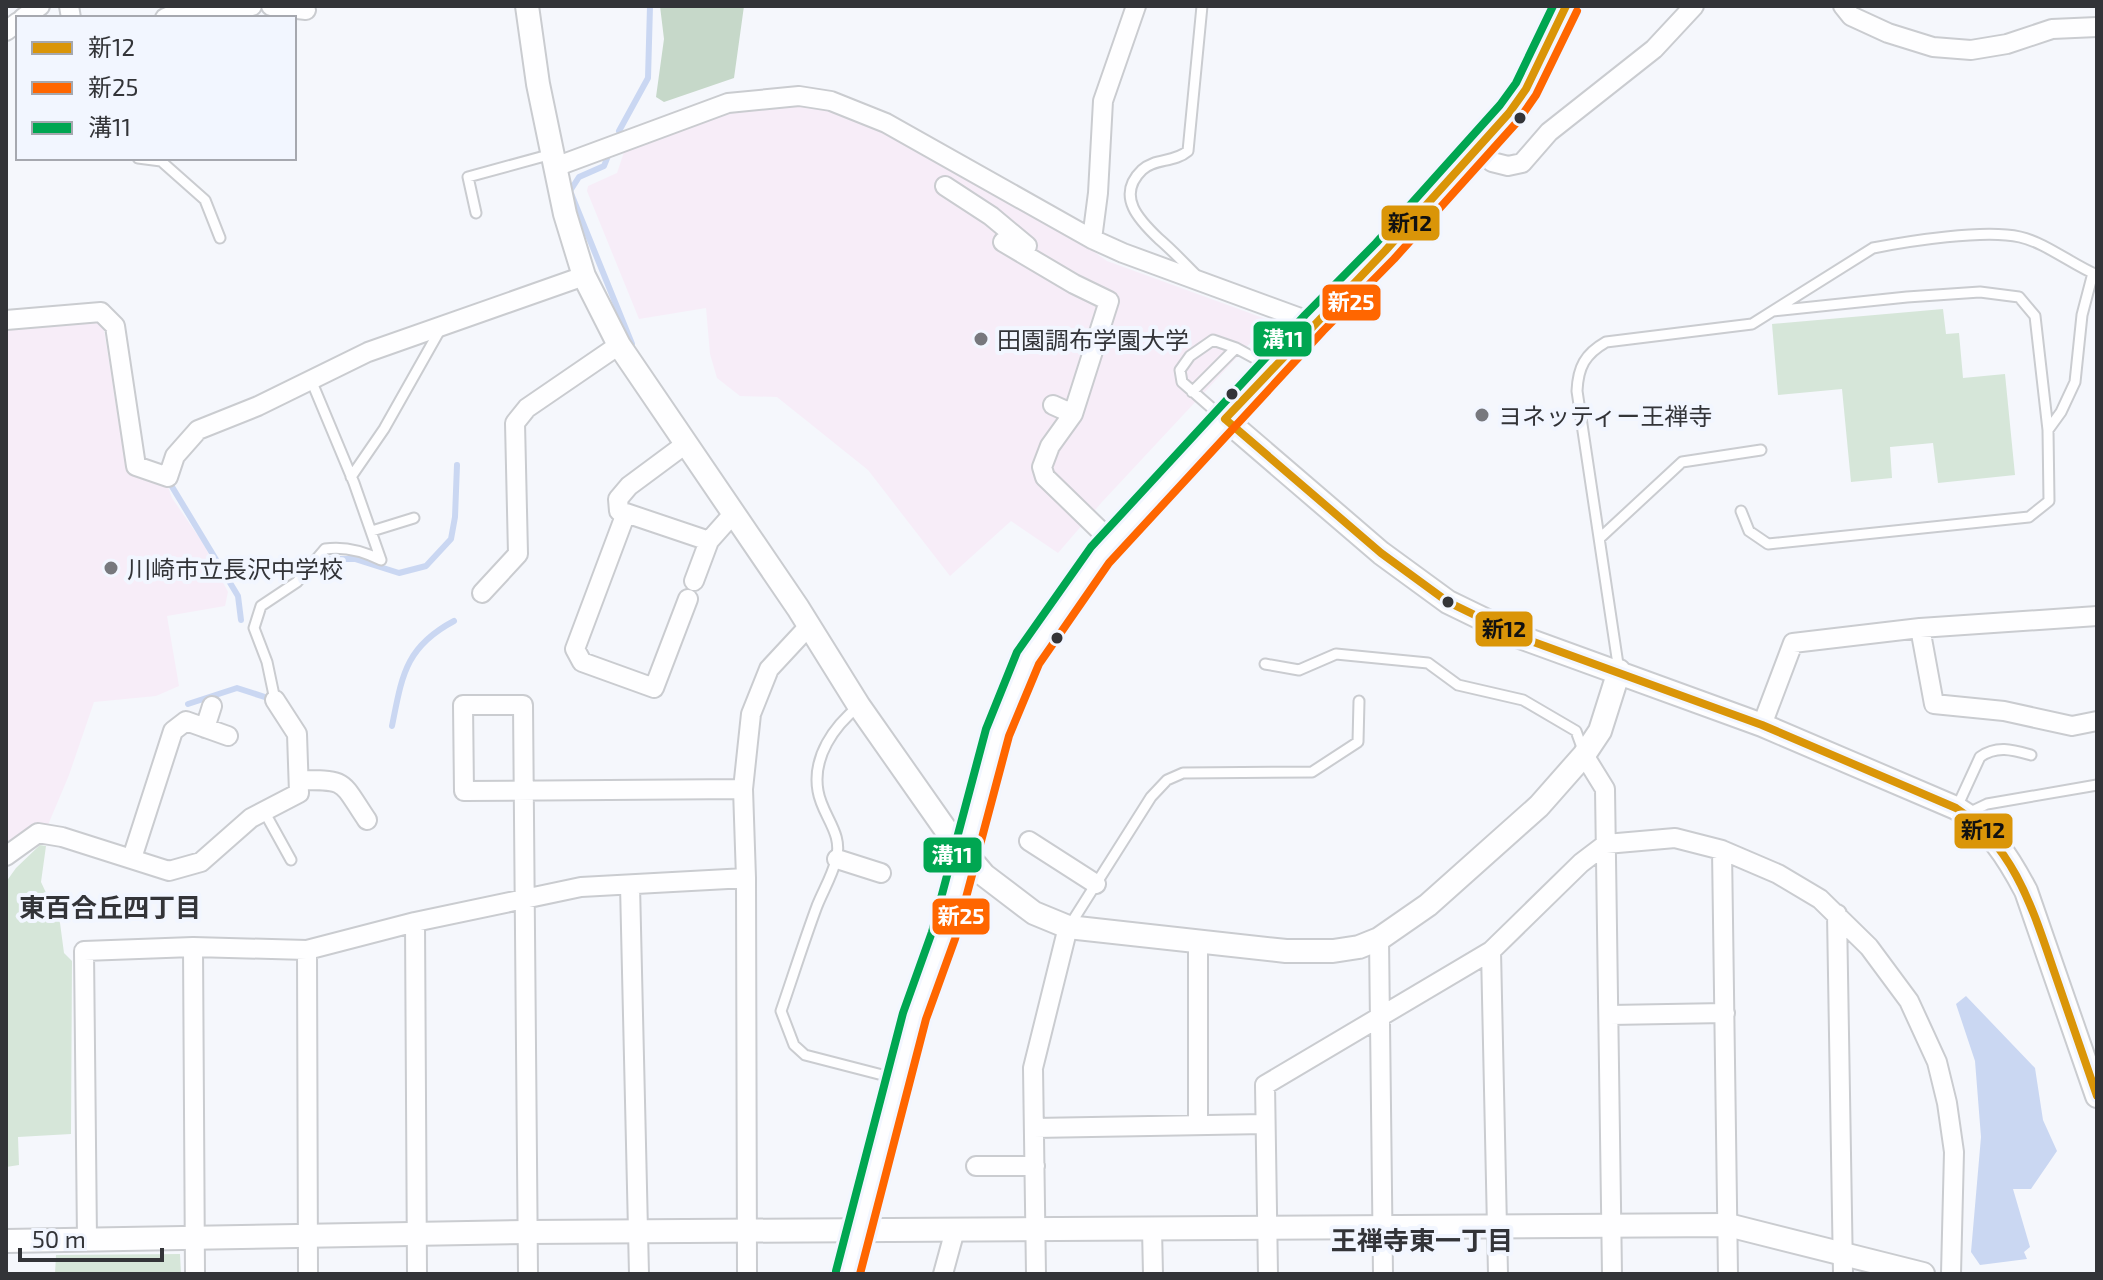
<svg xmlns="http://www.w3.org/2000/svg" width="2103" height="1280" font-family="'Exo 2','Noto Sans JP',sans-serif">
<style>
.education{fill:#f7edf8}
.green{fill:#d6e6d9}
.forest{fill:#c6d8c9}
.water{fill:#cad7f2}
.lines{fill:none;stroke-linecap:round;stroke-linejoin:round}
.stream{stroke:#cad7f2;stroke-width:6}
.service-casing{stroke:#caccd0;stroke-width:13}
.minor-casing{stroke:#caccd0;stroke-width:22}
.tertiary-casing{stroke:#caccd0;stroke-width:26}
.primary-casing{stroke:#caccd0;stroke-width:30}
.service{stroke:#fefeff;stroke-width:9}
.minor{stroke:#fefeff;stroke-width:18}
.tertiary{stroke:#fefeff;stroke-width:22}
.primary{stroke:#fefeff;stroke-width:26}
.primary-bridge-casing{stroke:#caccd0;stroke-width:30;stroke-linecap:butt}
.primary-bridge{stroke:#fefeff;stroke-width:26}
.bus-1-casing{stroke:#f2f6ff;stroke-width:14}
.bus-2-casing{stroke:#f2f6ff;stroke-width:14}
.bus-3-casing{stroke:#f2f6ff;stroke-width:14}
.bus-1{stroke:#da9508;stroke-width:8}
.bus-2{stroke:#f60;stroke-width:8}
.bus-3{stroke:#00a651;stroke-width:8}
.bus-dot{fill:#333438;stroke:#f2f6ff;stroke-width:3}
.poi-dot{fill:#77787d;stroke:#f2f6ff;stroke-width:3}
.labels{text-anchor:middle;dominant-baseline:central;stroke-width:8;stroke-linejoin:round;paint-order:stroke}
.poi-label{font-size:24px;fill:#333438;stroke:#f2f6ff;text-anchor:start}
.neighbourhood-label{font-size:26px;font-weight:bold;fill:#333438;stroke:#f2f6ff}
.line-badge{stroke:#f2f6ff;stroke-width:3}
.badge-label{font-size:22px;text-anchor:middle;font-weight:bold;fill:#fff}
.pale-badge-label{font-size:22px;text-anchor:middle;font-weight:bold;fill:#111}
</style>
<rect width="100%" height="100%" fill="#f5f7fc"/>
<path class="education" d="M782 105 814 107 840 113 877 127 1083 244 1107 261 1266 319 1268 324 1102 502 1058 553 1011 521 950 576 868 470 777 397 740 396 717 378 710 354 706 308 639 319 587 191 588 186 617 173 624 152 734 112Z
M95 321 104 330 126 468 168 487 172 498 203 543 228 592 225 606 167 616 179 686 156 696 94 702 69 775 48 825 28 828 7 848 6 328Z"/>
<path class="green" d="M1943 309 1946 334 1959 333 1963 378 2005 374 2015 475 1938 483 1933 443 1890 447 1892 478 1851 482 1842 389 1778 395 1772 324Z
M40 845 46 846 41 882 60 923 64 953 72 961 71 1134 18 1137 19 1165 6 1167V882L16 868Z
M180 1254 181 1274H55L56 1255Z"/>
<path class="forest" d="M660 6H744L734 78 664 102 656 97 664 39Z"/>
<path class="water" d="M1966 996 2035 1068 2043 1120 2057 1151 2031 1189H2013L2030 1247 2024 1252 2027 1259 1980 1265 1971 1252 1981 1137 1975 1061 1956 1004Z"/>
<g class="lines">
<path class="stream" d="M619 131 648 78 650 6
M608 156 604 166 579 177 570 191 632 344 629 347
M171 485 238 596 241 620
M326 559H355L399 573 426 566 451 539 455 517 457 465
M188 704 237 688 271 699
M392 726C402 676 405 647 454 621"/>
<g class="service-casing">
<path id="service" d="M138 158 161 161 205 200 220 238
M476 213 468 177 552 154
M1195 274C1184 263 1172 250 1159 239 1140 221 1115 196 1142 170 1155 158 1174 163 1188 151L1202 6
M311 380 354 483 381 560
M1192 392 1236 348
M1222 417 1182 382 1180 370 1190 356 1213 340 1236 348 1269 366
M2048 430 2061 412 2075 382 2082 315 2093 273
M351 477 384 429 441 328
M1741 511 1749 531 1768 544 2029 517 2049 501 2048 430 2035 316 2019 297 1980 292 1907 297 1773 311
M372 531 414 518
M1600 538 1682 462 1761 450
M1265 664 1299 670 1336 654 1428 663 1458 685 1523 700 1576 731 1584 753
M1619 671 1577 391C1578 367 1585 354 1606 342L1752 324 1873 248C1909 241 1984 229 2020 237 2044 242 2073 265 2097 275
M275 700 267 662 254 628 261 606 297 582 325 549C345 546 363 551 381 560
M859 706C834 726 812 757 818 791 822 816 844 833 836 860 832 876 823 891 817 906 804 941 793 976 781 1011L794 1045 805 1055 898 1079
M1957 807 1980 757C1997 745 2013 750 2031 755
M265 813 291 860
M1966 814 1987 804 2097 785
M1070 925 1151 797 1167 780 1183 773 1312 772 1358 742 1359 701"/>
</g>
<g class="minor-casing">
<path id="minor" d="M69 6 71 18
M271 6 306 10
M1843 6 1851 16 1888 33 1933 47 1971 50 2007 44 2052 29 2097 27
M23 18 40 6
M165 18 177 13 252 6
M6 31 18 22
M1477 150 1492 162 1508 166 1522 163 1549 132 1654 49 1694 6
M555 167 728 103 799 96 831 101 886 123 1092 239 1123 253 1314 323
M945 186 991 216 1027 246
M1092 239 1098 193 1103 101 1136 6
M1003 242 1074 284 1109 301 1073 414 1050 446 1042 467 1045 477 1112 542
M6 320 101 312 115 326 136 466 168 477 175 456 198 430 258 406 368 352 584 276
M1053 405 1073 414
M625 517 619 511 618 499 629 486 687 443
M694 581 709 541
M482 593 518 554 515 423 527 408 619 345
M688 599 654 688 582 662 575 649 626 513 709 541 733 514
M1920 628 1934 704 2004 711 2072 726 2097 721
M1762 725 1793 643 1920 628 2097 616
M205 728 212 706
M1584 755 1605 789 1612 1274
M299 780C348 780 340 780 367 820
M1029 841 1096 884
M1722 850 1728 1274
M6 856 38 833 62 837 169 871 201 862 251 818 299 793 297 734 275 700
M132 858 173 731 186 721 228 736
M837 859 881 873
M630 885 639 1274
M1837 914 1843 1274
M415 922 417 1274
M1379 939 1383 1274
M1198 943V1125
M193 947 195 1274
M307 950 308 1274
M1491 951 1498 1274
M1610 1015 1725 1013
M1034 1128 1265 1124
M976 1166H1035
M1152 1229 1153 1274
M87 1239 84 951 193 947 307 950 415 922 581 887 746 878
M528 1274 523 705H463L464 791 743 789
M747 1274 746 878 743 789 751 714 769 669 808 627
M943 1274 955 1230
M1036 1274 1033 1068 1068 927
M1268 1274 1265 1085 1491 951 1581 863 1606 844 1675 838 1722 850 1778 874 1820 899 1869 947 1909 1001 1937 1062 1947 1103 1954 1152 1951 1274"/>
</g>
<g class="tertiary-casing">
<path id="tertiary" d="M527 6 538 84 565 214 584 276 619 345 798 608 859 706 946 830 984 875 1034 913 1068 927 1286 951H1333L1359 947 1379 939 1428 905 1539 806 1584 755 1600 731 1619 671
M1225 419 1381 553 1448 602 1520 637 1762 725 1956 808C1990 828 2008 857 2026 891L2097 1096
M6 1241 528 1232 1728 1225 1923 1274"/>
</g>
<g class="primary-casing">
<path id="primary" d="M1012 692 1033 648 1100 555 1314 323 1385 251 1509 113 1526 89 1566 6
M848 1274 915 1016 947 919"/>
</g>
<use href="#service" class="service"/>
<use href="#minor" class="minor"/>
<use href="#tertiary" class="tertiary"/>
<use href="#primary" class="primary"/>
<g class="primary-bridge-casing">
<path id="primary-bridge" d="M947 919 998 732 1012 692"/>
</g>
<use href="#primary-bridge" class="primary-bridge"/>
<g class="bus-1-casing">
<path id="bus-1" d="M1225 419 1381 553 1448 602 1520 637 1762 725 1956 808C2015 847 2033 910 2055 974 2069 1014 2083 1055 2097 1096
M1225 419 1385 251 1509 113 1526 89 1566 6"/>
</g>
<g class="bus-2-casing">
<path id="bus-2" d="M860 1274 926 1019 955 939 1009 736 1039 664 1109 563 1323 331 1394 259 1518 121 1536 95 1577 11"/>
</g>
<g class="bus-3-casing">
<path id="bus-3" d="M836 1271 903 1013 932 932 986 729 1017 652 1091 547 1305 315 1376 243 1500 105 1516 83 1553 6"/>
</g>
<use href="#bus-1" class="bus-1"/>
<use href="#bus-2" class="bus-2"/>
<use href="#bus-3" class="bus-3"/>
</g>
<g class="bus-dot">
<circle cx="1520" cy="118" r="7"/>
<circle cx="1232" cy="394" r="7"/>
<circle cx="1448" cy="602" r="7"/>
<circle cx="1057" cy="638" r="7"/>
</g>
<g class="poi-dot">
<circle cx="981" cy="339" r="8"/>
<circle cx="1482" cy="415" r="8"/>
<circle cx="111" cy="568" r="8"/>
</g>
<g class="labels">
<g class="poi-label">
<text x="997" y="339">田園調布学園大学</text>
<text x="1498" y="415">ヨネッティー王禅寺</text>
<text x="127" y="568">川崎市立長沢中学校</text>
</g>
<g class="neighbourhood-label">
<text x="110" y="906">東百合丘四丁目</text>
<text x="1422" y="1239">王禅寺東一丁目</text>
</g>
</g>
<g class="line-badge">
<rect x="1380" y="204" width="61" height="38" rx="8" fill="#da9508"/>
<rect x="1321" y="283" width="61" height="39" rx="8" fill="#f60"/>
<rect x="1252" y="320" width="61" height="38" rx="8" fill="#00a651"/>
<rect x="1474" y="610" width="60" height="38" rx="8" fill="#da9508"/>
<rect x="1953" y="812" width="61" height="38" rx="8" fill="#da9508"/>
<rect x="922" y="836" width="61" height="38" rx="8" fill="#00a651"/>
<rect x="931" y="897" width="60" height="39" rx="8" fill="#f60"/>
</g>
<g class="badge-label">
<text x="1351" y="310">新25</text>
<text x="1283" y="347">溝11</text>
<text x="952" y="863">溝11</text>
<text x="961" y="924">新25</text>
</g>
<g class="pale-badge-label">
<text x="1410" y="231">新12</text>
<text x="1504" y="637">新12</text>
<text x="1983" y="838">新12</text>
</g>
<rect width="2103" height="1280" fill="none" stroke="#333438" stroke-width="16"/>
<rect x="16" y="16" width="280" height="144" fill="#f2f6ff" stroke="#a6a8af" stroke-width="2"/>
<rect x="32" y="42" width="40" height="12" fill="#da9508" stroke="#a6a8af" stroke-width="2"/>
<text x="88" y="56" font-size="24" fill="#333438">新12</text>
<rect x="32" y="82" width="40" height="12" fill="#ff6600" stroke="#a6a8af" stroke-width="2"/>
<text x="88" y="96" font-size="24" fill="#333438">新25</text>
<rect x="32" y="122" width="40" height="12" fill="#00a651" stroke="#a6a8af" stroke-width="2"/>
<text x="88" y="136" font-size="24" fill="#333438">溝11</text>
<path d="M20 1248v12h142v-12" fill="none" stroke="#333438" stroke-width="4"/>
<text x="32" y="1248" font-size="24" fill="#333438" stroke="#f2f6ff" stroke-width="6" paint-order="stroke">50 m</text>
</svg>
